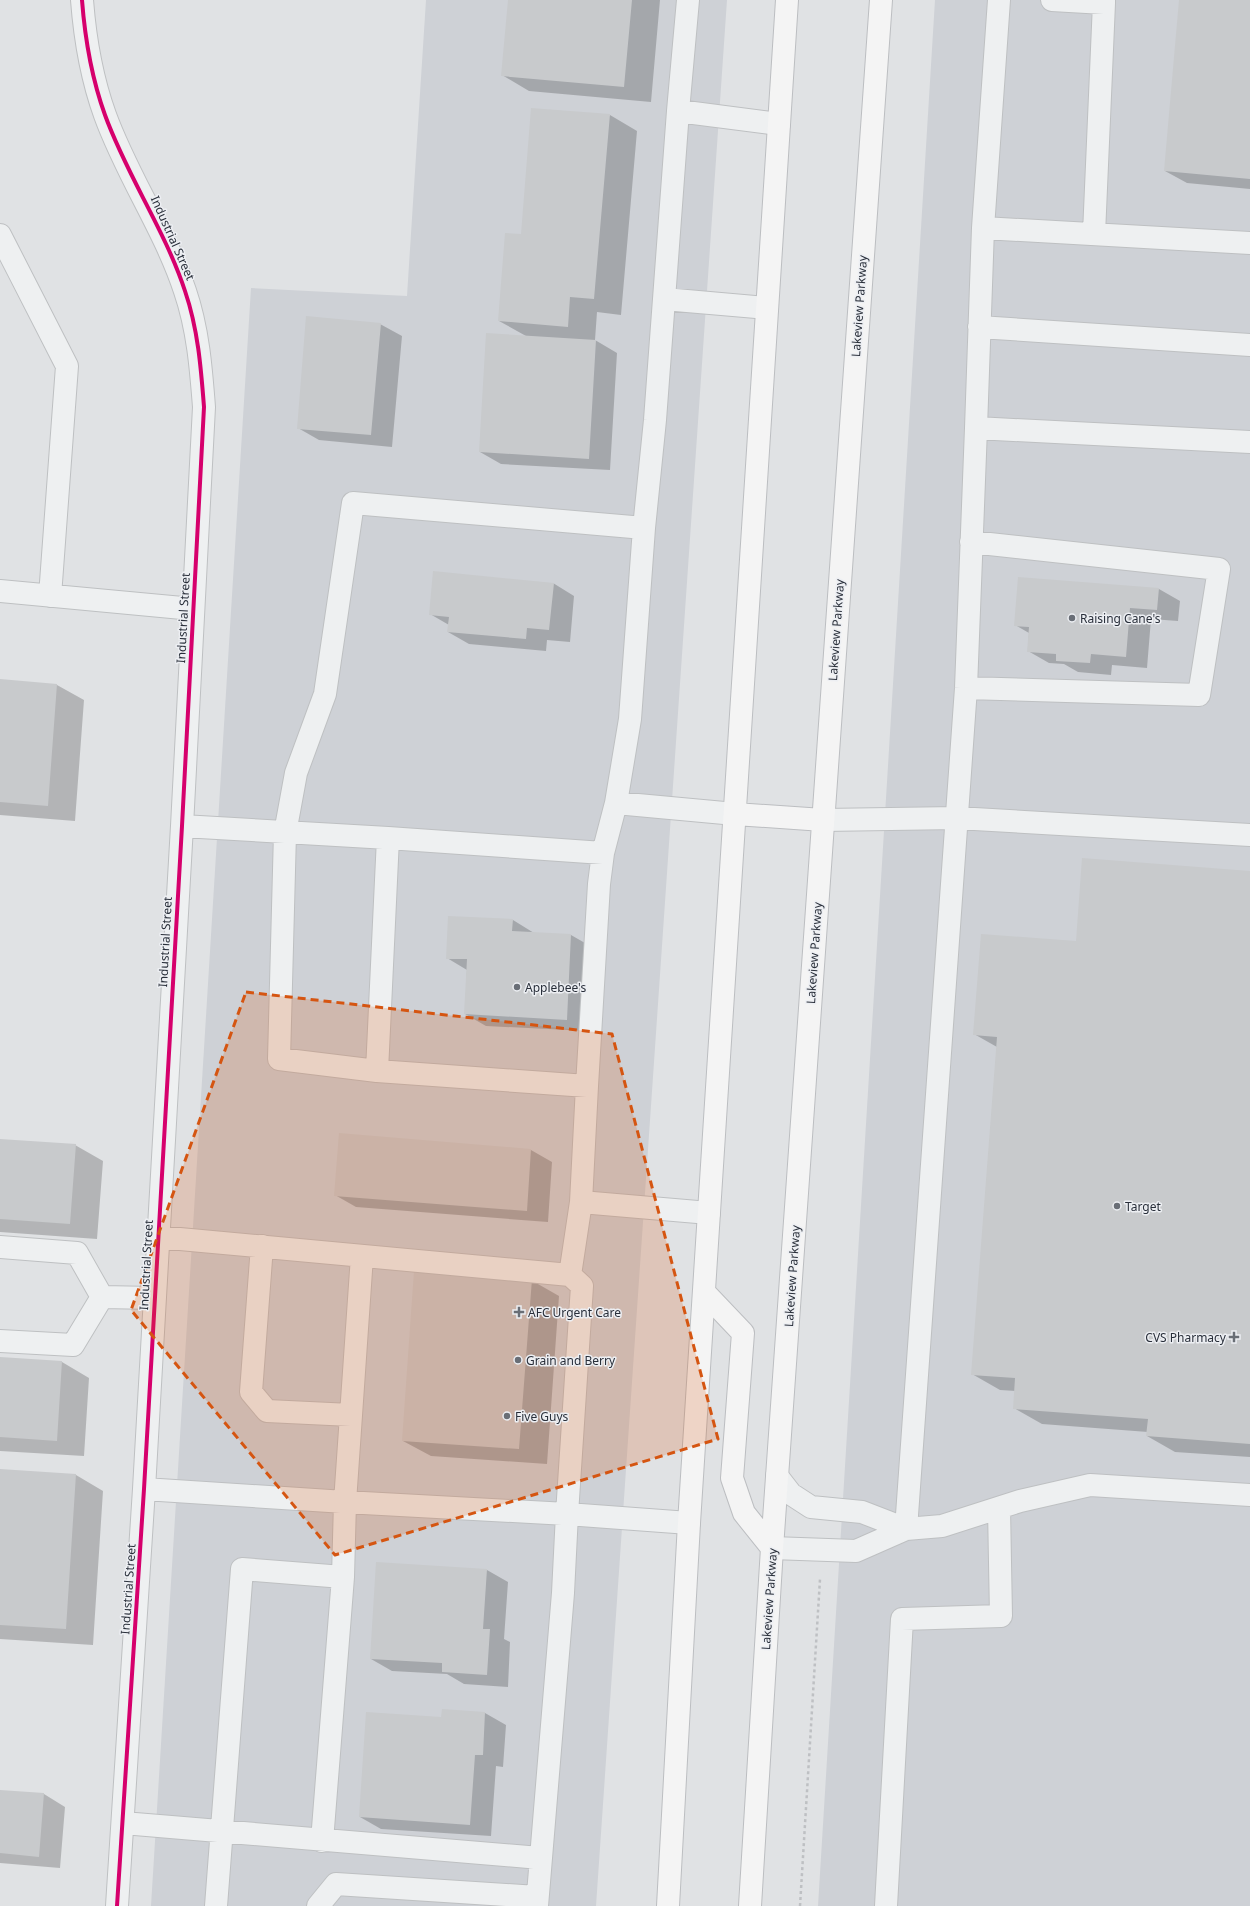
<svg xmlns="http://www.w3.org/2000/svg" width="1250" height="1906" font-family="'Noto Sans',sans-serif">
<style>
.built{fill:#ced1d6}
.shadow{fill:#0003}
.building{fill:#c8cacc}
.lines{fill:none;stroke-linecap:round;stroke-linejoin:round}
.minor-casing{stroke:#bec0c2;stroke-width:24}
.major-casing{stroke:#bcbec1;stroke-width:24}
.path{stroke:#bec0c3;stroke-width:2.5;stroke-dasharray:3 3;stroke-linecap:butt}
.minor{stroke:#eef0f1;stroke-width:22}
.major{stroke:#f4f4f4;stroke-width:22}
.cycleway-casing{stroke:#edeff3;stroke-width:6}
.cycleway{stroke:#d6006c;stroke-width:4}
.marked{fill:#d55511;fill-opacity:0.2;stroke:#d55511;stroke-width:3;stroke-dasharray:8 5;stroke-linejoin:round}
.poi-dot{fill:#696e76;stroke:#edeff3;stroke-width:1.5}
.labels{text-anchor:middle;dominant-baseline:central;stroke-width:3;stroke-linejoin:round;paint-order:stroke}
.street-label{font-size:12px;fill:#292f3a;stroke:#edeff3}
.poi-label{font-size:12px;fill:#292f3a;stroke:#edeff3;text-anchor:start}
</style>
<rect width="100%" height="100%" fill="#e0e2e4"/>
<path class="built" d="M426 0H727L596 1906H151L251 288 407 296Z
M935 0H1250V1906H818Z"/>
<path class="shadow" d="M509 0H660L651 102 529 91 502 75Z
M1180 0H1250V189L1187 183 1165 171Z
M610 115 637 131 621 315 597 312 595 340 617 353 610 470 501 464 480 452 526 336 499 321 522 235Z
M380 324 402 336 392 447 319 440 298 428Z
M553 583 574 596 570 642 547 640 546 651 469 644 448 632 449 625 430 614Z
M1159 589 1180 601 1178 621 1151 619 1147 668 1112 665 1111 675 1078 672 1064 664 1049 663 1028 651 1029 633 1015 625Z
M0 680 57 685 84 700 75 821 0 815Z
M1250 872V1457L1175 1452 1147 1436 1148 1432 1042 1424 1014 1408 1016 1391 1000 1390 972 1374 997 1047 974 1034 1077 942Z
M513 920 534 933 571 935 592 947 588 1031 486 1026 465 1014 467 970 447 958Z
M0 1140 75 1145 103 1161 97 1239 0 1232Z
M531 1150 552 1162 548 1222 356 1207 335 1195Z
M531 1280 559 1296 547 1464 431 1456 403 1441Z
M0 1358 62 1362 89 1378 84 1456 0 1451Z
M0 1470 76 1475 103 1491 93 1645 0 1639Z
M487 1570 508 1582 504 1639 510 1642 508 1687 464 1684 447 1674 392 1671 371 1659Z
M485 1713 506 1725 503 1767 496 1766 491 1836 381 1829 360 1817 442 1718Z
M0 1791 44 1794 65 1807 60 1868 0 1863Z"/>
<path class="building" d="M508 0H632L624 87 501 76Z
M1179 0H1250V179L1164 171Z
M531 108 610 114 594 299 570 297 568 327 498 321 505 233 521 234Z
M306 316 381 323 371 435 297 429Z
M486 333 596 340 589 459 479 452Z
M433 571 554 583 549 630 527 628 526 639 447 632 449 617 429 615Z
M1018 577 1159 588 1157 610 1130 608 1126 657 1091 654 1090 663 1056 661V654L1027 652 1029 627 1014 626Z
M0 679 57 684 48 806 0 802Z
M1082 858 1250 871V1444L1146 1436 1148 1419 1013 1409 1015 1378 971 1375 997 1037 973 1035 981 934 1076 941Z
M448 916 513 919 512 931 571 934 567 1020 464 1014 467 959H446Z
M339 1133 531 1149 527 1211 334 1196Z
M0 1139 76 1144 70 1224 0 1219Z
M414 1271 532 1279 519 1449 402 1441Z
M0 1357 62 1361 57 1441 0 1437Z
M0 1469 76 1474 66 1629 0 1625Z
M376 1562 487 1569 483 1629H490L487 1675 442 1672V1663L370 1659Z
M442 1709 485 1712 483 1755H475L470 1825 359 1817 366 1712 441 1717Z
M0 1790 44 1793 39 1857 0 1853Z"/>
<g class="lines">
<g class="minor-casing">
<path id="minor" d="M82 0C85 39 92 79 105 115 127 176 165 230 185 291 198 329 201 368 204 407L182 826 144 1489 117 1906
M688 0 678 111 779 124
M1052 0 1104 3V0
M983 228 1250 243
M1094 234 1104 3
M0 235 67 366 50 596
M664 299 767 308
M979 327 1250 345
M976 428 983 228 999 0
M644 528 655 420 678 111
M0 591 193 609
M966 688 1199 695 1219 569 971 542
M823 820 957 818 1250 835
M182 826 388 838 377 1071 587 1086 599 884 603 853 616 803 735 814
M388 838 603 853
M377 1071 279 1059 285 833 296 773 325 694 353 503 644 528 630 719 616 803
M587 1086 581 1202 709 1213
M158 1237 570 1275 581 1202
M262 1246 251 1392 267 1411 351 1415
M0 1247 77 1253 102 1297
M362 1256 345 1502 567 1514 582 1286 570 1275
M102 1297 154 1298
M0 1341 73 1345 102 1297
M777 1476 791 1494 811 1507 862 1512 906 1529
M144 1489 345 1502 343 1577 322 1841
M906 1529 966 688 976 428 1250 442
M772 1548 856 1551 906 1529 942 1526 1020 1501 1090 1485 1250 1495
M123 1823 540 1858
M216 1906 242 1569 343 1577
M318 1906 336 1884 537 1897
M537 1906 563 1593 567 1514 689 1523
M886 1906 902 1619 1001 1616 999 1508"/>
</g>
<g class="major-casing">
<path id="major" d="M735 814 823 820
M704 1292 743 1333 732 1478 744 1513 772 1548
M668 1906 689 1523 787 0
M750 1906 772 1548 881 0"/>
</g>
<path class="path" d="M800 1906 820 1579"/>
<use href="#minor" class="minor"/>
<use href="#major" class="major"/>
<g class="cycleway-casing">
<path id="cycleway" d="M82 0C85 39 92 79 105 115 127 176 165 230 185 291 198 329 201 368 204 407L182 826 144 1489 117 1906"/>
</g>
<use href="#cycleway" class="cycleway"/>
</g>
<path class="marked" d="M246 992 612 1034 718 1439 335 1555 131 1310Z"/>
<g class="poi-dot">
<circle cx="1072" cy="618" r="4"/>
<circle cx="517" cy="987" r="4"/>
<circle cx="1117" cy="1206" r="4"/>
<path d="M517 1306h4v4h4v4h-4v4h-4v-4h-4v-4h4z"/>
<path d="M1232 1331h4v4h4v4h-4v4h-4v-4h-4v-4h4z"/>
<circle cx="518" cy="1360" r="4"/>
<circle cx="507" cy="1416" r="4"/>
</g>
<g class="labels">
<g class="street-label">
<text transform="translate(173 238) rotate(66)">Industrial Street</text>
<text transform="translate(859 306) rotate(-86)">Lakeview Parkway</text>
<text transform="translate(183 618) rotate(-87)">Industrial Street</text>
<text transform="translate(836 630) rotate(-86)">Lakeview Parkway</text>
<text transform="translate(165 942) rotate(-87)">Industrial Street</text>
<text transform="translate(814 953) rotate(-86)">Lakeview Parkway</text>
<text transform="translate(146 1265) rotate(-87)">Industrial Street</text>
<text transform="translate(792 1276) rotate(-86)">Lakeview Parkway</text>
<text transform="translate(128 1589) rotate(-86)">Industrial Street</text>
<text transform="translate(769 1599) rotate(-86)">Lakeview Parkway</text>
</g>
<g class="poi-label">
<text x="1080" y="618">Raising Cane's</text>
<text x="525" y="987">Applebee's</text>
<text x="1125" y="1206">Target</text>
<text x="528" y="1312">AFC Urgent Care</text>
<text x="1226" y="1337" text-anchor="end">CVS Pharmacy</text>
<text x="526" y="1360">Grain and Berry</text>
<text x="515" y="1416">Five Guys</text>
</g>
</g>
</svg>
